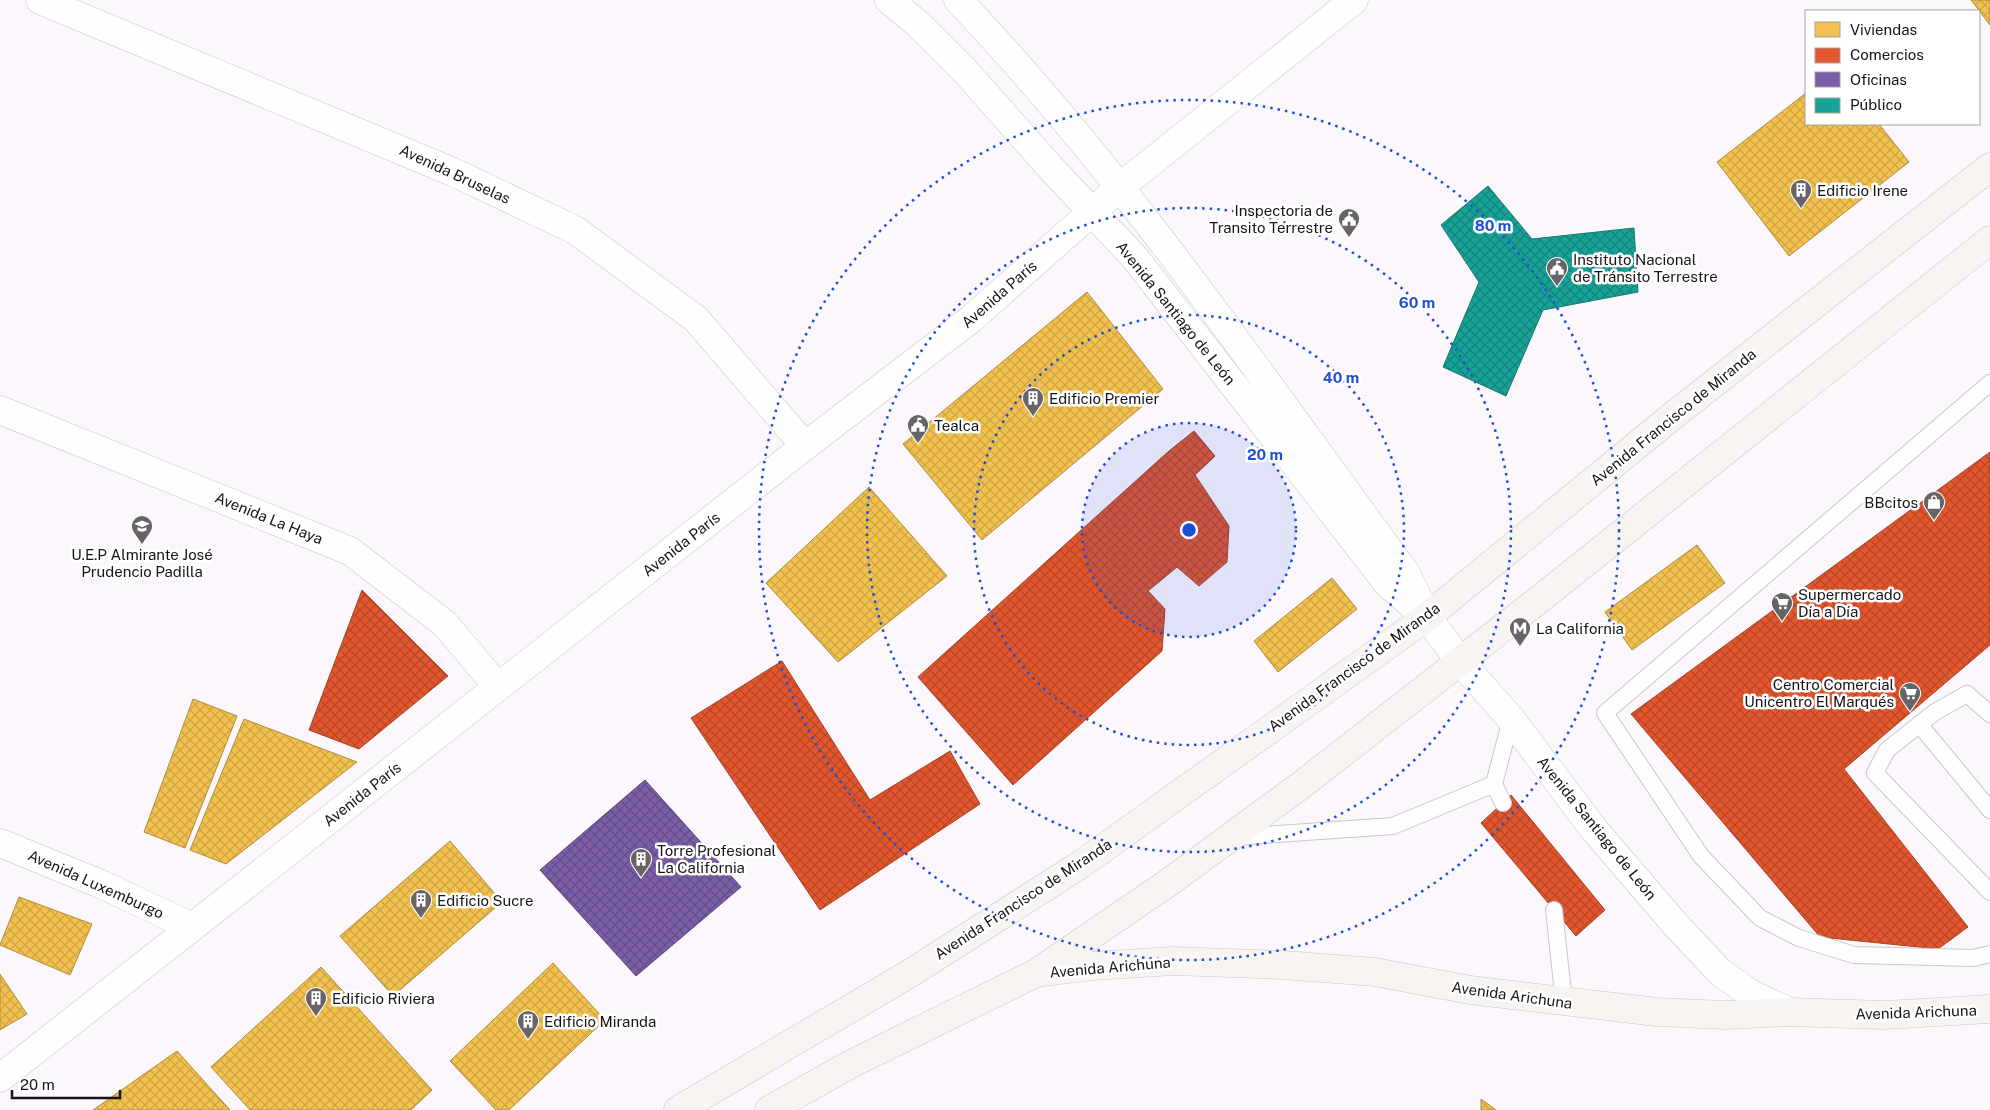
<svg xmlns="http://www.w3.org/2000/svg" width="1990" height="1110" font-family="'Public Sans',sans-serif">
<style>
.homes{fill:url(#homes-cross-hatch);stroke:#b08d3e}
.shops{fill:url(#shops-cross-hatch);stroke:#a64327}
.offices{fill:url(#offices-cross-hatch);stroke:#5d487c}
.public{fill:url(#public-cross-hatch);stroke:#177871}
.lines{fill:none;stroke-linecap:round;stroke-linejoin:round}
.lane-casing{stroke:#cac7ca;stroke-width:18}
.street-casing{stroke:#cac7ca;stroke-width:29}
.secondary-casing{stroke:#cac7ca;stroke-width:29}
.lane{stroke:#fefeff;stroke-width:16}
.street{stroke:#fefeff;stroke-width:28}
.secondary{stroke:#f8f4f2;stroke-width:28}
.ring{fill:none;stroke:#1d4ed8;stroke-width:2.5;stroke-dasharray:2.5 5}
.labels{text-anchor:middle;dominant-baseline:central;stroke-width:5;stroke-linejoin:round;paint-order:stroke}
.street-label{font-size:15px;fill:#171417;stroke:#fff}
.poi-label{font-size:15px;fill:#171417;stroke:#fff;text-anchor:start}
.centre{fill:#1d4ed8;stroke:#fff;stroke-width:2.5}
.ring-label{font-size:15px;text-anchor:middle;font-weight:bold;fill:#1d4ed8;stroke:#fff;stroke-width:5;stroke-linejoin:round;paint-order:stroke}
</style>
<defs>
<pattern id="homes-cross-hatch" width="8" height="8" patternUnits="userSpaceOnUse" patternTransform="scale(1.25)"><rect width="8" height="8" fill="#f2c14e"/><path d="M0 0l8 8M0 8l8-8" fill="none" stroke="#cfa543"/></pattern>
<pattern id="shops-cross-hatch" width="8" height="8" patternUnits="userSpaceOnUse" patternTransform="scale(1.25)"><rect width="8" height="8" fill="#e4572e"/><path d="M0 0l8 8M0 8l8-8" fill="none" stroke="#b84726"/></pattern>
<pattern id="offices-cross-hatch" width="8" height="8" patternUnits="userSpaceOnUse" patternTransform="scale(1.25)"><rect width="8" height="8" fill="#7b5ea7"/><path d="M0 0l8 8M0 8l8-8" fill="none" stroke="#644c87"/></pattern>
<pattern id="public-cross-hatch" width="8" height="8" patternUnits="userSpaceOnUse" patternTransform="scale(1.25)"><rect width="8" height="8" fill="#17a398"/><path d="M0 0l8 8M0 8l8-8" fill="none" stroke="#14847b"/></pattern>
</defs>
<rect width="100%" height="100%" fill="#fbf7fc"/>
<path class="homes" d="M1971 0H1990V25Z
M1806 93V124H1879L1909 162 1789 256 1717 162Z
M1087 292 1163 389 982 540 903 444Z
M869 487 947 576 838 662 766 583Z
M1697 545 1725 583 1632 650 1605 612Z
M1332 578 1357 609 1278 672 1254 641Z
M193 699 237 716 185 848 144 832Z
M244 719 357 762 226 864 190 850Z
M450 841 502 902 393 996 340 936Z
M19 897 92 924 70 975 0 945Z
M553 963 605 1020 509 1110H496L450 1061Z
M321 967 432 1090 411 1110H250L211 1067Z
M0 974 27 1014 0 1030Z
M177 1051 230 1110H93Z
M1481 1099 1496 1110H1481Z"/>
<path class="shops" d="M1194 431 1215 456 1195 475 1229 526 1227 562 1199 586 1177 567 1148 591 1165 609 1162 651 1013 785 918 677 1169 451Z
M1990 452V645L1844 769 1968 927 1938 949 1820 937 1631 714Z
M362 590 448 676 359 749 309 730Z
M782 661 870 800 950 751 980 804 820 910 691 718Z
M1511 795 1605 910 1576 936 1481 823Z"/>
<path class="offices" d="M645 780 741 887 636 976 540 870Z"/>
<path class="public" d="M1488 186 1532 239 1634 228 1638 292 1543 310 1506 396 1443 367 1479 282 1441 225Z"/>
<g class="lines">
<g class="lane-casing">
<path id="lane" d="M1990 383 1605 713 1701 856 1760 918 1799 938 1854 955 1973 958 1990 954
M1990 714 1967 694 1935 712 1887 750 1875 773 1990 892
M1919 724 1990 810
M1503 803 1494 784 1511 719
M1235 837 1393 826 1494 784
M1554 910 1564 1002"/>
</g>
<g class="street-casing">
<path id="street" d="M40 0 453 172 575 230 696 319 805 446
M889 0 918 24 965 71 1050 167 1135 258 1388 584 1418 610
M958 0C1125 175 1262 378 1405 572L1427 617 1460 661 1511 719 1592 827 1675 924 1720 972 1751 994 1790 1012
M0 410 350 551 445 624 498 687
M0 843 103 885 192 927
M0 1078 805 446 971 319 1120 187 1354 0"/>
</g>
<g class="secondary-casing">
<path id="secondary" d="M1042 972 1093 966 1173 961 1283 965 1375 972 1470 990 1657 1012 1725 1015 1790 1012 1885 1015 1990 1009
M678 1110 909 974 1080 865 1427 617 1675 414 1990 167
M769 1110 851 1064 1036 973 1168 883 1300 786 1531 606 1990 240"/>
</g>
<use href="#lane" class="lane"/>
<use href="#street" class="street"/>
<use href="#secondary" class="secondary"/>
</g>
<circle cx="1189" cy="530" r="107" fill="#1d4ed8" fill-opacity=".12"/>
<g class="ring">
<circle cx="1189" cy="530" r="107"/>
<circle cx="1189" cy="530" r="215"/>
<circle cx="1189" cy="530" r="322"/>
<circle cx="1189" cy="530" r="430"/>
</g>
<defs>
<g id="building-pin" transform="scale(1.125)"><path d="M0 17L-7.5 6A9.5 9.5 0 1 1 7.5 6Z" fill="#676367" stroke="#fff"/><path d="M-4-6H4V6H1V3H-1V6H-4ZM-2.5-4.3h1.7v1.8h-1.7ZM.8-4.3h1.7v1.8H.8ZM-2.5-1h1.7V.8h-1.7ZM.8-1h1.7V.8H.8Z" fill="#fff"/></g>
<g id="civic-pin" transform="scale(1.125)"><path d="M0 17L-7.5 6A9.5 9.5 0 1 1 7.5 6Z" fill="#676367" stroke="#fff"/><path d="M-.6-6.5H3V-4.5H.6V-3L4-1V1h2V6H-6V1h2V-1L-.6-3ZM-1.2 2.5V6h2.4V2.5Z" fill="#fff"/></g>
<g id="shop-pin" transform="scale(1.125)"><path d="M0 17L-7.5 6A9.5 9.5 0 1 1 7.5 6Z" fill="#676367" stroke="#fff"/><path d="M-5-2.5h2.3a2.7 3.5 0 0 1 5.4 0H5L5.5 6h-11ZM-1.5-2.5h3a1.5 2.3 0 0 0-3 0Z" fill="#fff"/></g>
<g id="school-pin" transform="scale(1.125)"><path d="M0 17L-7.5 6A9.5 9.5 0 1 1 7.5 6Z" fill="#676367" stroke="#fff"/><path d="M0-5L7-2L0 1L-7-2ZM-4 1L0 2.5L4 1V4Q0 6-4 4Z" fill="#fff"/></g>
<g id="supermarket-pin" transform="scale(1.125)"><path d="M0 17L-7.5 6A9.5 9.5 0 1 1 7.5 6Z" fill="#676367" stroke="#fff"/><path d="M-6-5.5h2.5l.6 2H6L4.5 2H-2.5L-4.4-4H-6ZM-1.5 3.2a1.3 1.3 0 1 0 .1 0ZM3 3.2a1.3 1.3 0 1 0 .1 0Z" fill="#fff"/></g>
<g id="metro-pin" transform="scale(1.125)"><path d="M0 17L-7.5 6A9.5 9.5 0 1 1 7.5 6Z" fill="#676367" stroke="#fff"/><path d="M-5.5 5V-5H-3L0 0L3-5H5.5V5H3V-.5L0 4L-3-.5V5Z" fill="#fff"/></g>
</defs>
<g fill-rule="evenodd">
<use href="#building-pin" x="1801" y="190"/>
<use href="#civic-pin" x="1349" y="219"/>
<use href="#civic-pin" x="1557" y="268"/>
<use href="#building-pin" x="1033" y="398"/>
<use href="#civic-pin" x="918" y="425"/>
<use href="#shop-pin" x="1934" y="502"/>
<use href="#school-pin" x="142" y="526"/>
<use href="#supermarket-pin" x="1782" y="603"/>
<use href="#metro-pin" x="1520" y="628"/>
<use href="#supermarket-pin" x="1910" y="693"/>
<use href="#building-pin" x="641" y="859"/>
<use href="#building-pin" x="421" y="900"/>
<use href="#building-pin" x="316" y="998"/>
<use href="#building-pin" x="528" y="1021"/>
</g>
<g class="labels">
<g class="street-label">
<text transform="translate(455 174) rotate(25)">Avenida Bruselas</text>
<text transform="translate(999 294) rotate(-41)">Avenida París</text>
<text transform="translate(1176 313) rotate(51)">Avenida Santiago de León</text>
<text transform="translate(1673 417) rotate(-39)">Avenida Francisco de Miranda</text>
<text transform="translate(269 518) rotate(22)">Avenida La Haya</text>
<text transform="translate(681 544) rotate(-38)">Avenida París</text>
<text transform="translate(1354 667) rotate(-36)">Avenida Francisco de Miranda</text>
<text transform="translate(362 794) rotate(-38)">Avenida París</text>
<text transform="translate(1597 828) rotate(51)">Avenida Santiago de León</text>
<text transform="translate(96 884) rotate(24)">Avenida Luxemburgo</text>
<text transform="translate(1023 899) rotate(-33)">Avenida Francisco de Miranda</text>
<text transform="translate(1110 967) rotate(-5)">Avenida Arichuna</text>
<text transform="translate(1512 995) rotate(8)">Avenida Arichuna</text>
<text transform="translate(1916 1012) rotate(-2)">Avenida Arichuna</text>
</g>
<g class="poi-label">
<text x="1817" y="190">Edificio Irene</text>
<text x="1333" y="210" text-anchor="end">Inspectoria de<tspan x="1333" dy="17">Transito Terrestre</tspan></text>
<text x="1573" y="259">Instituto Nacional<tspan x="1573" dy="17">de Tránsito Terrestre</tspan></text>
<text x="1049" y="398">Edificio Premier</text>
<text x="934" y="425">Tealca</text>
<text x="1918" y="502" text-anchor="end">BBcitos</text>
<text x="142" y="554" text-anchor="middle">U.E.P Almirante José<tspan x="142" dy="17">Prudencio Padilla</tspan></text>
<text x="1798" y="594">Supermercado<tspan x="1798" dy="17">Día a Día</tspan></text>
<text x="1536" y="628">La California</text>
<text x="1894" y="684" text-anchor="end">Centro Comercial<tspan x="1894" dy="17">Unicentro El Marqués</tspan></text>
<text x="657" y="850">Torre Profesional<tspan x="657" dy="17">La California</tspan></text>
<text x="437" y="900">Edificio Sucre</text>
<text x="332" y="998">Edificio Riviera</text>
<text x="544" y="1021">Edificio Miranda</text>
</g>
</g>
<circle cx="1189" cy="530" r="8" class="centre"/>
<g class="ring-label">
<text x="1493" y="231">80 m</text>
<text x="1417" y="308">60 m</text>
<text x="1341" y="383">40 m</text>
<text x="1265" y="460">20 m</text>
</g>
<rect x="1805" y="10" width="175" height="115" fill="#ffffff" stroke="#a2a1a2"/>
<rect x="1815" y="22" width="25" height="15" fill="#f2c14e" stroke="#a2a1a2"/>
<text x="1850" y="35" font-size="15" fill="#171417">Viviendas</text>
<rect x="1815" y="48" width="25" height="15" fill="#e4572e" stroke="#a2a1a2"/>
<text x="1850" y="60" font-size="15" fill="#171417">Comercios</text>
<rect x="1815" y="72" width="25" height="15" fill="#7b5ea7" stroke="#a2a1a2"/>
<text x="1850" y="85" font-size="15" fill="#171417">Oficinas</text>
<rect x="1815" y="98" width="25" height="15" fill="#17a398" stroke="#a2a1a2"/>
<text x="1850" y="110" font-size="15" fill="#171417">Público</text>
<path d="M12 1090v8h108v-8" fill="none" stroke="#171417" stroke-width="2.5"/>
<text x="20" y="1090" font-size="15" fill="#171417" stroke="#ffffff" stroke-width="4" paint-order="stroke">20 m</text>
</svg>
